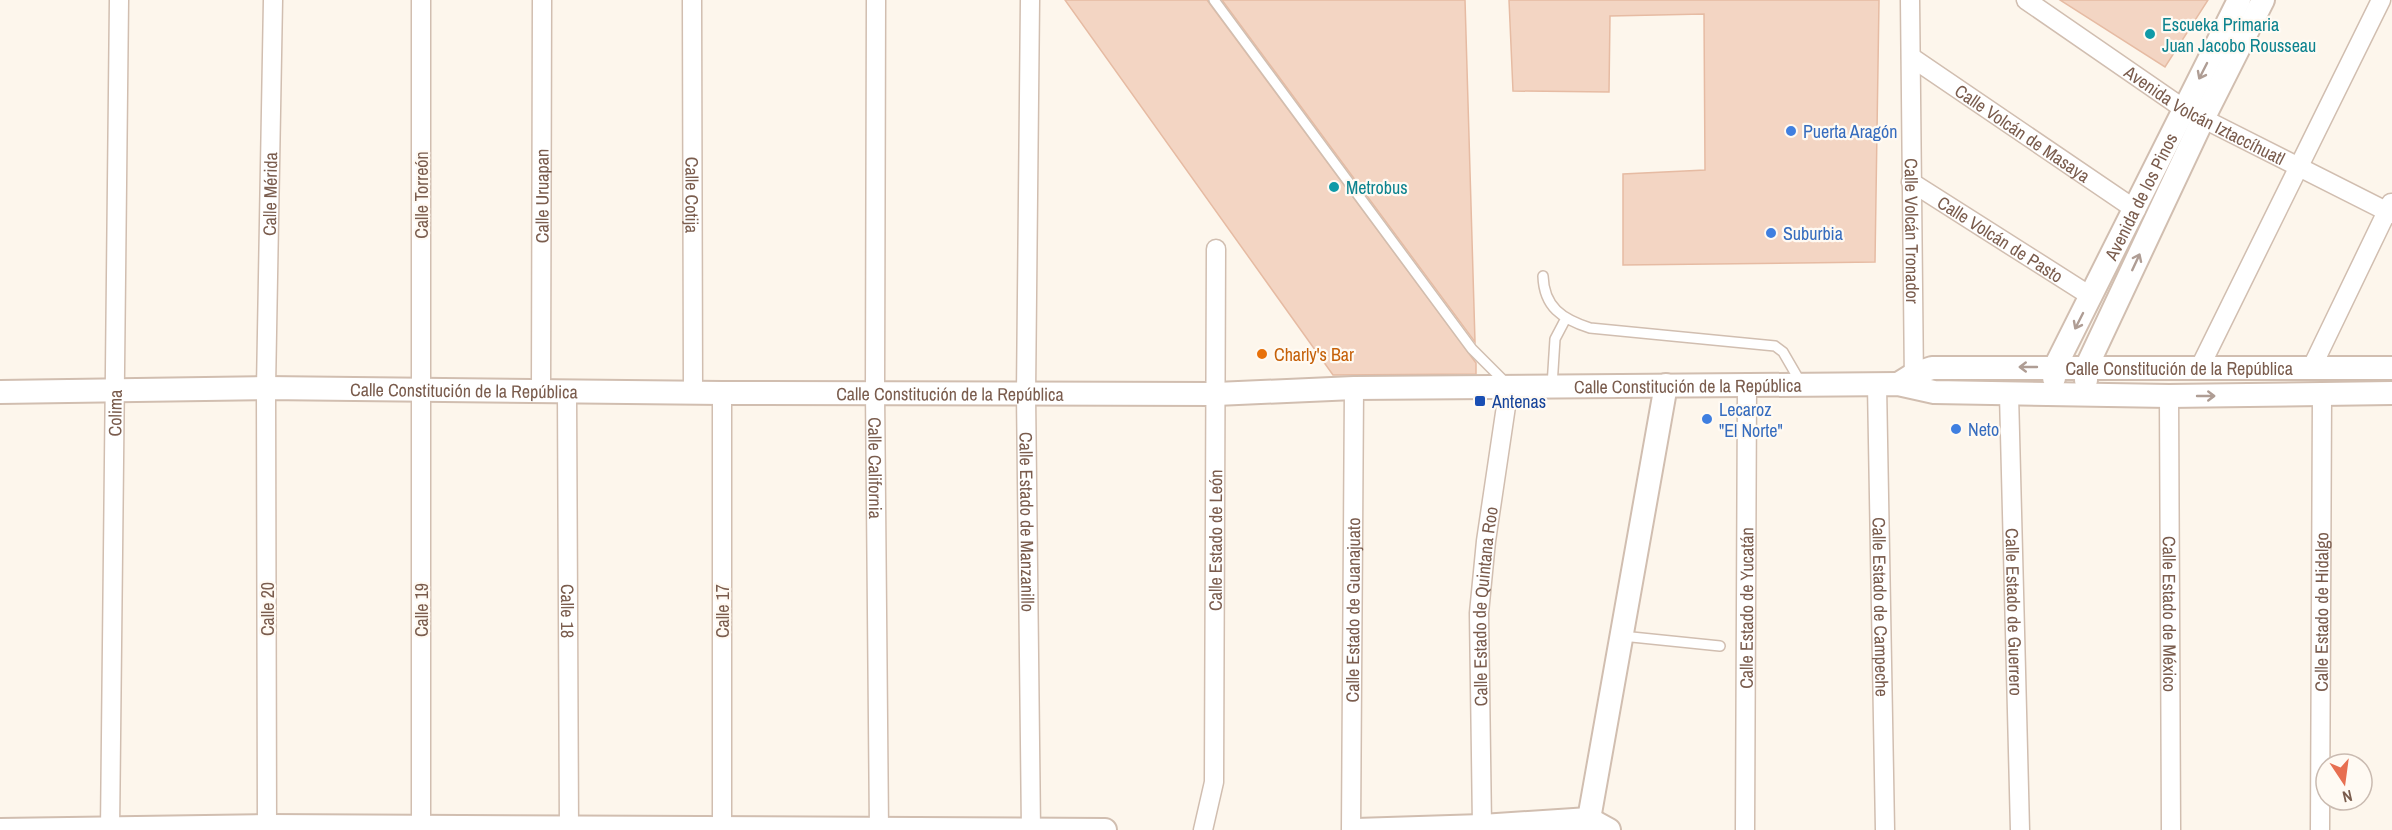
<svg xmlns="http://www.w3.org/2000/svg" width="2392" height="830" font-family="'Archivo Narrow',sans-serif">
<style>
.building{fill:#f3d5c3;stroke:#e6bba3;stroke-width:1.5}
.lines{fill:none;stroke-linecap:round;stroke-linejoin:round}
.service-casing{stroke:#d1beb0;stroke-width:12}
.minor-casing{stroke:#d1beb0;stroke-width:21}
.tertiary-casing{stroke:#d1beb0;stroke-width:26}
.service{stroke:#fff;stroke-width:9}
.minor{stroke:#fff;stroke-width:18}
.tertiary{stroke:#fff;stroke-width:22}
.oneway{stroke:#af9d94}
.culture-dot{fill:#0f9aa8;stroke:#fffaf3;stroke-width:2}
.shop-dot{fill:#3f7fe0;stroke:#fffaf3;stroke-width:2}
.food-dot{fill:#e8710a;stroke:#fffaf3;stroke-width:2}
.transit-dot{fill:#1a4fb4;stroke:#fffaf3;stroke-width:2}
.labels{text-anchor:middle;dominant-baseline:central;stroke-width:4.5;stroke-linejoin:round;paint-order:stroke}
.culture-label{font-size:18px;fill:#0d838f;stroke:#fffaf3;text-anchor:start}
.street-label{font-size:18px;fill:#7a5c4d;stroke:#fffaf3}
.shop-label{font-size:18px;fill:#366cbe;stroke:#fffaf3;text-anchor:start}
.food-label{font-size:18px;fill:#c56008;stroke:#fffaf3;text-anchor:start}
.transit-label{font-size:18px;fill:#164399;stroke:#fffaf3;text-anchor:start}
</style>
<rect width="100%" height="100%" fill="#fdf6ec"/>
<path class="building" d="M1065 0H1207L1476 363V374L1333 375Z
M1222 0H1465L1475 342Z
M1509 0H1879L1875 262 1623 265V174L1705 170 1704 14 1610 16 1609 92 1513 91Z
M2060 0H2208L2165 67Z"/>
<g class="lines">
<g class="service-casing">
<path id="service" d="M1214 0 1472 349 1507 384
M1543 276C1544 307 1562 319 1590 328L1775 346 1783 352 1801 383
M1552 386 1555 339 1565 320
M1622 636 1720 646"/>
</g>
<g class="minor-casing">
<g id="minor">
<path id="s1" d="M692 0 693 391"/>
<path id="s2" d="M876 0 875 392 879 830"/>
<path id="s3" d="M1030 0 1026 394 1031 830"/>
<path id="s4" d="M1910 0 1914 385"/>
<path id="s5" d="M2026 0 2184 109 2392 214"/>
<path id="s6" d="M1911 57 2136 210"/>
<path id="s7" d="M1911 182 2092 297"/>
<path d="M2199 369 2381 0"/>
<path d="M2311 369 2391 203"/>
<path id="s8" d="M1877 385 1885 830"/>
<path id="s9" d="M541 392 542 0"/>
<path id="s10" d="M567 392 569 830"/>
<path id="s11" d="M2009 394 2020 830"/>
<path id="s12" d="M2169 396 2171 830"/>
<path id="s13" d="M1482 826 1479 613 1486 541 1509 386"/>
<path d="M722 829V393"/>
<path id="s14" d="M110 830 119 0"/>
<path id="s15" d="M267 830 266 388 273 0"/>
<path d="M421 830V0"/>
<path id="s16" d="M1203 830 1214 782 1216 249"/>
<path id="s17" d="M1351 830 1354 388"/>
<path id="s18" d="M1745 830 1747 386"/>
<path id="s19" d="M2320 830 2322 395"/>
</g>
</g>
<g class="tertiary-casing">
<g id="tertiary">
<path id="s20" d="M2054 378 2055 367 2239 0"/>
<path d="M2086 380V368L2203 119 2263 0"/>
<path id="s21" d="M1898 384 1914 374 1932 368H2392"/>
<path id="s22" d="M0 392 266 388 722 393 1216 394 1354 388 1898 384 1934 392 2169 396 2392 393"/>
<path d="M1589 819 1666 385"/>
<path d="M1589 819 1609 830"/>
<path d="M0 830 268 826 1105 830"/>
<path d="M1356 830 1482 826 1589 819"/>
</g>
</g>
<use href="#service" class="service"/>
<use href="#minor" class="minor"/>
<use href="#tertiary" class="tertiary"/>
</g>
<defs><path id="oneway-shaft" d="M-6 0H5M1.5-3L5.5 0L1.5 3" fill="none" stroke-width="1.6" stroke-linecap="round" stroke-linejoin="round" transform="scale(1.5)"/></defs>
<g class="oneway">
<use href="#oneway-shaft" transform="translate(2203 71) rotate(117)"/>
<use href="#oneway-shaft" transform="translate(2136 262) rotate(-65)"/>
<use href="#oneway-shaft" transform="translate(2079 321) rotate(117)"/>
<use href="#oneway-shaft" transform="translate(2028 367) rotate(180)"/>
<use href="#oneway-shaft" transform="translate(2206 396)"/>
</g>
<g class="culture-dot">
<circle cx="2150" cy="34" r="6"/>
<circle cx="1334" cy="187" r="6"/>
</g>
<g class="shop-dot">
<circle cx="1791" cy="131" r="6"/>
<circle cx="1771" cy="233" r="6"/>
<circle cx="1707" cy="419" r="6"/>
<circle cx="1956" cy="429" r="6"/>
</g>
<circle class="food-dot" cx="1262" cy="354" r="6"/>
<rect class="transit-dot" x="1474" y="395" width="12" height="12" rx="3"/>
<g class="labels">
<g class="culture-label">
<text x="2162" y="24">Escueka Primaria<tspan x="2162" dy="21">Juan Jacobo Rousseau</tspan></text>
<text x="1346" y="187">Metrobus</text>
</g>
<g class="street-label">
<text stroke="none"><textPath href="#s5" startOffset="213">Avenida Volcán Iztaccíhuatl</textPath></text>
<text stroke="none"><textPath href="#s6" startOffset="135">Calle Volcán de Masaya</textPath></text>
<text stroke="none"><textPath href="#s15" startOffset="636">Calle Mérida</textPath></text>
<text transform="translate(421 195) rotate(-90)">Calle Torreón</text>
<text stroke="none"><textPath href="#s9" startOffset="196">Calle Uruapan</textPath></text>
<text stroke="none"><textPath href="#s1" startOffset="195">Calle Cotija</textPath></text>
<text stroke="none"><textPath href="#s20" startOffset="202">Avenida de los Pinos</textPath></text>
<text stroke="none"><textPath href="#s4" startOffset="231">Calle Volcán Tronador</textPath></text>
<text stroke="none"><textPath href="#s7" startOffset="106">Calle Volcán de Pasto</textPath></text>
<text stroke="none"><textPath href="#s21" startOffset="285">Calle Constitución de la República</textPath></text>
<text stroke="none"><textPath href="#s22" startOffset="1688">Calle Constitución de la República</textPath></text>
<text stroke="none"><textPath href="#s22" startOffset="464">Calle Constitución de la República</textPath></text>
<text stroke="none"><textPath href="#s22" startOffset="950">Calle Constitución de la República</textPath></text>
<text stroke="none"><textPath href="#s14" startOffset="417">Colima</textPath></text>
<text stroke="none"><textPath href="#s2" startOffset="468">Calle California</textPath></text>
<text stroke="none"><textPath href="#s3" startOffset="522">Calle Estado de Manzanillo</textPath></text>
<text stroke="none"><textPath href="#s16" startOffset="291">Calle Estado de León</textPath></text>
<text stroke="none"><textPath href="#s13" startOffset="220">Calle Estado de Quintana Roo</textPath></text>
<text stroke="none"><textPath href="#s18" startOffset="222">Calle Estado de Yucatán</textPath></text>
<text stroke="none"><textPath href="#s8" startOffset="222">Calle Estado de Campeche</textPath></text>
<text transform="translate(267 609) rotate(-90)">Calle 20</text>
<text stroke="none"><textPath href="#s17" startOffset="220">Calle Estado de Guanajuato</textPath></text>
<text transform="translate(421 610) rotate(-90)">Calle 19</text>
<text stroke="none"><textPath href="#s10" startOffset="219">Calle 18</textPath></text>
<text transform="translate(722 611) rotate(-90)">Calle 17</text>
<text stroke="none"><textPath href="#s11" startOffset="218">Calle Estado de Guerrero</textPath></text>
<text stroke="none"><textPath href="#s12" startOffset="218">Calle Estado de México</textPath></text>
<text stroke="none"><textPath href="#s19" startOffset="218">Calle Estado de Hidalgo</textPath></text>
</g>
<g class="shop-label">
<text x="1803" y="131">Puerta Aragón</text>
<text x="1783" y="233">Suburbia</text>
<text x="1719" y="409">Lecaroz<tspan x="1719" dy="21">"El Norte"</tspan></text>
<text x="1968" y="429">Neto</text>
</g>
<g class="food-label">
<text x="1274" y="354">Charly's Bar</text>
</g>
<g class="transit-label">
<text x="1492" y="401">Antenas</text>
</g>
</g>
<g transform="translate(2344 782) rotate(167)"><circle r="28" fill="#fffaf3" stroke="#cabbb1" stroke-width="1.5"/>
<path d="M0-4.5L10 22L0 15L-10 22Z" fill="#e76f51"/>
<text y="-9" font-size="16" font-weight="bold" text-anchor="middle" fill="#7a5c4d">N</text>
</g>
</svg>
